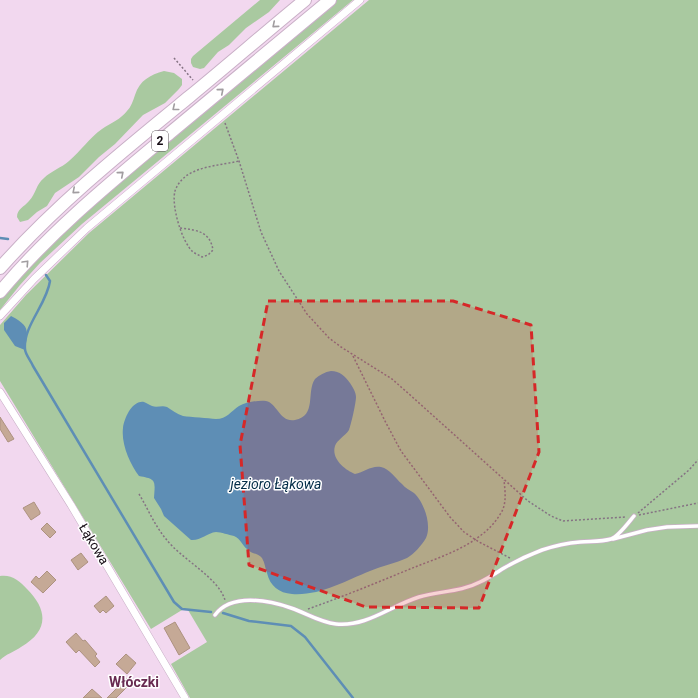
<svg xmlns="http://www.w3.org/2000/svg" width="698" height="698" font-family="Roboto,sans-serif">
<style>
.green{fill:#a9c9a0}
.water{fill:#5e8eb5}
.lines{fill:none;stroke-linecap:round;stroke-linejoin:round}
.stream{stroke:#5e8eb5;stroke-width:2.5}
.building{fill:#c5a996;stroke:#ad9280}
.service-casing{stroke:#c9b0c7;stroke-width:5}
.minor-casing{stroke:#c9b0c7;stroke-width:8}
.trunk-casing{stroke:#c9b0c7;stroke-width:14}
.path{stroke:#857383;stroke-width:1.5;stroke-dasharray:2 2;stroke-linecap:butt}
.service{stroke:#fff;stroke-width:3.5}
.minor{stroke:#fff;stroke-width:7}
.trunk{stroke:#fff;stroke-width:12}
.oneway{stroke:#a19da0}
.marked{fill:#d62828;fill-opacity:0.2;stroke:#d62828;stroke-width:3;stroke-dasharray:8 5;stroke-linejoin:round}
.labels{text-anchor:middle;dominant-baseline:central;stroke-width:3;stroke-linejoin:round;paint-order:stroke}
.shield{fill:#fff;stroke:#5a5459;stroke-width:1}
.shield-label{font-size:12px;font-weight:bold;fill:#130a12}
.street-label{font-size:13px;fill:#130a12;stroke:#fff}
.water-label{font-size:14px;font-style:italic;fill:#032c47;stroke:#fff}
.neighbourhood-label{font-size:14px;font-weight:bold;fill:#682b51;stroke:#fff}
</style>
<rect width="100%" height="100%" fill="#f2d8ef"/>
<path class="green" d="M260 0H280L269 12 246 28 229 45 218 52 204 68 200 69 193 67 191 63V59L193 56Z
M335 0H353L82 224 40 263 20 285 0 310V297L55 237Z
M369 0H698V698H190L171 664 207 642 188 610H182L151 629 0 381V325L26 295 89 233Z
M164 71 174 73 182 79V85L179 89 165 103 143 115 115 144 99 157 79 177 55 193 47 206 37 212 28 220 20 222 17 217C17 209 24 207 29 201 36 194 36 184 44 178 51 171 61 168 69 161 81 151 89 138 102 129 111 123 121 119 127 111 131 107 133 101 135 95 140 80 150 75 164 71Z
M0 576C11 574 20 581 27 589 48 610 49 631 21 647 14 652 6 654 0 660Z"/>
<path class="water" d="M11 316C30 326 28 330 25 350L15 346 4 330V323Z
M331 371C340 371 345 376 350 383 353 388 356 392 356 397 356 403 351 425 349 430 345 436 337 440 335 446 331 459 345 470 355 474 364 472 372 465 381 467 390 469 395 478 402 484 405 488 410 490 414 493 424 502 432 525 426 538 422 545 414 554 407 558 396 563 382 566 370 571 345 581 320 596 292 594 279 593 270 586 267 573 265 568 265 563 262 558 258 553 251 554 247 549 242 545 241 539 234 536 229 535 221 532 216 532 207 533 200 541 191 540L164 516 161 509 154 498C155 481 157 479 139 476 130 464 121 444 123 428 124 419 132 400 144 402 147 403 149 405 152 406 157 408 162 405 167 407 172 410 177 414 183 416 191 417 208 418 216 419 227 419 231 411 239 406 246 402 259 400 266 401 277 403 280 423 295 420 317 416 306 392 315 379 319 375 325 372 331 371Z"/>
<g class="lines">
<path class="stream" d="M0 238 8 239
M46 275 50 281C47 304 23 326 25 349 25 354 31 361 33 366L174 602 182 609 211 612
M223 613 249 621 291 626 305 637 353 698"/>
</g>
<path class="building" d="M0 417 14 439 8 442 0 429Z
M34 502 40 512V514L31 520 23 508Z
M47 523 56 532 50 538 41 529Z
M81 553 88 562 78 570 71 560Z
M47 571 56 580 43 593 31 582 36 576 39 579Z
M106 596 114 606 106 613 103 610 100 613 94 606Z
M175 622 190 648 179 655 164 628Z
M76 633 83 641 85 640 97 654 95 656 100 662 95 667 79 650 76 653 66 642Z
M126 654 136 663 127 674 116 664Z
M127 678 131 683 116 698H107Z
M92 689 102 698H83Z"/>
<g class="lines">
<g class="service-casing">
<path id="service" d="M613 539 647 530 667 527 698 526
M215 615C231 593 268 600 291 608 306 613 319 622 336 624 367 627 390 606 419 597 439 591 461 592 480 582 489 578 496 573 504 568 516 561 529 555 542 550 554 546 568 543 580 542 590 541 601 542 611 539 618 537 629 522 634 516"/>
</g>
<g class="minor-casing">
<path id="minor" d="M0 316 34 279 87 228 360 0
M0 392 71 505 185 698"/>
</g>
<g class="trunk-casing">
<path id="trunk" d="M0 268C57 204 123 151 189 97 228 65 266 32 305 0
M0 292C50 232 110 183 170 133 223 89 277 44 330 0"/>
</g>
<path class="path" d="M174 58 193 80
M225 123 239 161 261 232 279 271 307 314 329 338 341 347 392 379 409 394 528 501 551 516 563 521 625 517
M180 228C196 230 210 231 213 250L208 255 202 257C199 255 196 254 193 252 182 242 171 206 175 191 177 185 181 180 186 176 200 166 222 165 239 161
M353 356 386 423 401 451 450 517 464 532 479 542 510 558
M139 494C148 509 155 526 166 539 181 559 218 577 225 600
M638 513 689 470 698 460
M639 515 698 503
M308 609C342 597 376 583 410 569 442 556 482 545 501 513 507 503 505 491 504 480"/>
<use href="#service" class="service"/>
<use href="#minor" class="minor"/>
<use href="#trunk" class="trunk"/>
</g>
<defs><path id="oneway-chevron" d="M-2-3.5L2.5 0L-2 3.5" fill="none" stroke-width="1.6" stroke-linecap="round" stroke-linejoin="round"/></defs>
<g class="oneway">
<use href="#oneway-chevron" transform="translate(275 25) rotate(140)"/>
<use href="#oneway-chevron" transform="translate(221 91) rotate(-40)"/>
<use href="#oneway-chevron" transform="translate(175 108) rotate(141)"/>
<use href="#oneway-chevron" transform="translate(121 174) rotate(-40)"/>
<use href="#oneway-chevron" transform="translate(75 191) rotate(139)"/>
<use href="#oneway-chevron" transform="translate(26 263) rotate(-47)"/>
</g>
<path class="marked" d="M268 301H453L531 325 539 452 479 608 366 607 249 565 240 445Z"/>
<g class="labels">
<rect class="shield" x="152" y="131" width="16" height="20" rx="3"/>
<g class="shield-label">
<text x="160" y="141">2</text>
</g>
<g class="street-label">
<text transform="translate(94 544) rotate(59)">Łąkowa</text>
</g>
<g class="water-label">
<text x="276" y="484">jezioro Łąkowa</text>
</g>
<g class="neighbourhood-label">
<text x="134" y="682">Włóczki</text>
</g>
</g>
</svg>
